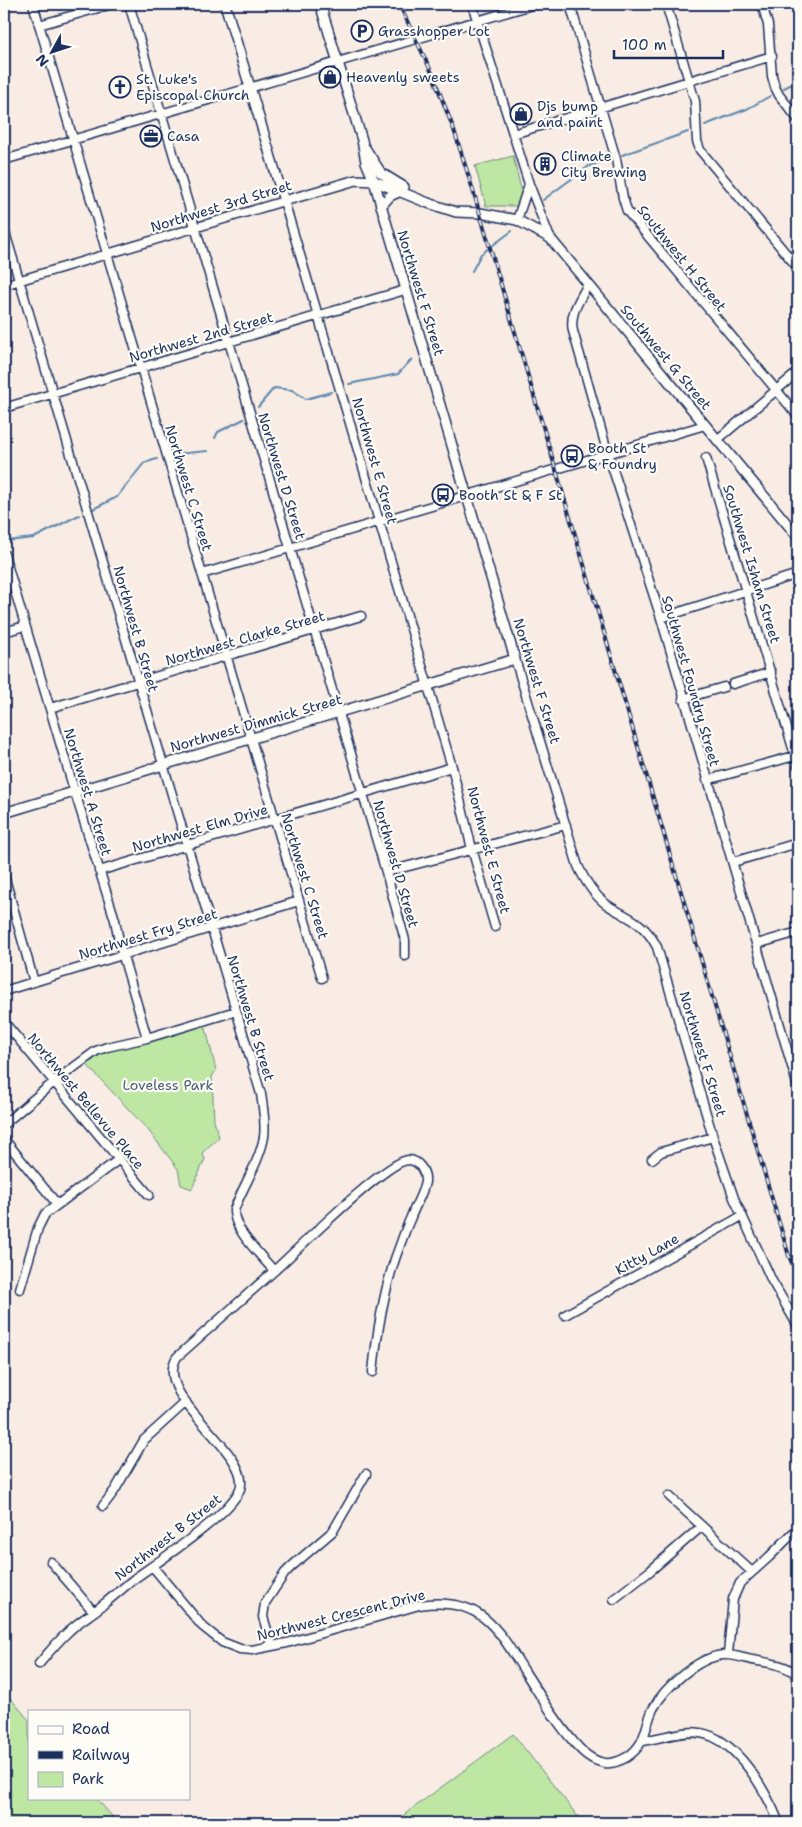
<svg xmlns="http://www.w3.org/2000/svg" width="802" height="1827" font-family="'Shantell Sans',sans-serif">
<style>
.green{fill:#bee7a3;stroke:#6c8b80}
.lines{fill:none;stroke-linecap:round;stroke-linejoin:round}
.stream{stroke:#5b87af;stroke-width:2}
.minor-casing{stroke:#1b2f5e;stroke-width:11}
.major-casing{stroke:#1b2f5e;stroke-width:12}
.minor{stroke:#fdfcf7;stroke-width:8}
.major{stroke:#fdfcf7;stroke-width:9}
.rail-casing{stroke:#1b2f5e;stroke-width:4}
.rail{stroke:#fdfcf7;stroke-width:2;stroke-dasharray:5.5;stroke-linecap:butt}
.labels{text-anchor:middle;dominant-baseline:central;stroke-width:4.5;stroke-linejoin:round;paint-order:stroke}
.poi-label{font-size:14px;fill:#1b2f5e;stroke:#fdfcf7;text-anchor:start}
.street-label{font-size:14px;fill:#1b2f5e;stroke:#fdfcf7}
.park-label{font-size:14px;fill:#445d6f;stroke:#fdfcf7}
</style>
<rect width="100%" height="100%" fill="#f8ece4"/>
<filter id="ink" filterUnits="userSpaceOnUse"><feTurbulence type="fractalNoise" baseFrequency=".02" numOctaves="2"/><feDisplacementMap in="SourceGraphic" scale="10" xChannelSelector="R" yChannelSelector="G"/><feConvolveMatrix kernelMatrix="1 2 1 2 8 2 1 2 1" color-interpolation-filters="sRGB"/></filter>
<g filter="url(#ink)">
<path class="green" d="M513 156 522 193 518 206H486L475 166Z
M205 1025 216 1070 212 1077 214 1121 219 1137 202 1153 205 1159 192 1189 181 1185 178 1169 148 1130 87 1065 103 1052 145 1041 161 1039Z
M4 1691 29 1720V1798H96L118 1823H4Z
M513 1734 583 1823H393Z"/>
<g class="lines">
<path class="stream" d="M784 88 798 81
M705 125 747 109 770 96
M622 155 688 132
M543 200 589 166 603 161
M472 271 481 254 512 231
M349 384 398 374 412 359
M258 407 274 388 292 390 306 399 331 392
M215 438 218 432 244 419
M175 454 208 451
M93 509 117 497 144 463 157 459
M6 541 34 538 79 515"/>
<g class="minor-casing">
<path id="minor" d="M33 4 322 978
M129 4 386 872 405 940V956
M472 4 529 184 550 238
M570 4 616 159 623 198 627 211 798 416
M666 4 695 101 697 141 700 150 798 268
M762 4 768 25 772 76 775 87 779 95 798 119
M39 25 112 4
M513 134 772 56
M4 160 535 4
M517 220 529 184
M4 229 261 1094C263 1108 266 1123 264 1137 259 1163 243 1186 234 1210 233 1230 261 1255 274 1271L177 1357C151 1398 253 1452 240 1489 230 1515 159 1561 134 1579 124 1587 115 1595 105 1603 94 1613 80 1620 69 1631 58 1641 48 1653 39 1664
M588 284C580 300 569 313 573 331L608 454 661 618 798 1087
M4 285 284 201 452 767 472 849 495 927
M4 408 405 290
M717 440 798 372
M706 458 798 765
M4 554 72 783 115 920 120 946 147 1038
M202 574 705 425
M661 618 798 574
M4 632 25 626
M515 659 578 866C585 881 593 894 606 904 628 919 643 920 657 947L713 1137 734 1198 772 1281 798 1326
M733 684 771 672
M683 699 724 687
M50 708 361 616
M707 780 798 755
M733 862 798 843
M99 871 452 767
M386 872 566 825
M4 875 34 982
M757 944 798 932
M4 991 299 901
M4 1022 149 1195
M4 1124 54 1082 96 1051 107 1047 147 1038 236 1011
M4 1139 57 1204
M652 1159 661 1152 713 1137
M274 1271C295 1252 386 1161 408 1160 419 1160 426 1172 425 1182 423 1193 415 1206 411 1217 405 1230 401 1243 396 1256 383 1294 377 1332 373 1372
M20 1289 38 1228 45 1214 118 1160
M565 1315 742 1216
M669 1496 752 1572
M103 1506 115 1490 144 1440 186 1402
M51 1562 93 1611
M153 1567 202 1626 222 1642 240 1649 252 1650 287 1643 419 1605C480 1596 497 1627 525 1672 540 1695 554 1719 572 1740 581 1751 591 1761 605 1763 613 1764 620 1761 627 1757 647 1744 644 1728 653 1709 664 1688 698 1657 723 1655 732 1654 743 1658 752 1660 768 1663 785 1664 798 1675
M614 1599 650 1571 702 1526
M272 1646 263 1617 265 1603 285 1573 292 1566 333 1531 366 1474
M728 1654 733 1599 740 1583 769 1557 798 1528
M643 1741C660 1738 684 1730 700 1733 737 1738 767 1793 779 1823"/>
</g>
<g class="major-casing">
<path id="major" d="M225 4 284 201 356 180 374 181 428 203 456 212 480 213 517 220 550 238 798 537
M365 148 381 173 404 187
M381 206 390 196 401 191
M4 813 515 659 374 181 366 162 362 140 320 4"/>
</g>
<use href="#minor" class="minor"/>
<use href="#major" class="major"/>
<g class="rail-casing">
<path id="rail" d="M399 4 432 73 454 130 472 187 789 1256 798 1278"/>
</g>
<use href="#rail" class="rail"/>
</g>
</g>
<defs>
<g id="parking-ring" transform="scale(1.125)"><circle r="9.5" fill="#fdfcf7" stroke="#1b2f5e" stroke-width="1.5"/><path d="M-3.5-5.5H1a3.5 3.5 0 0 1 0 7H-1V5.5H-3.5ZM-1-3.4V-.6H.8a1.4 1.4 0 0 0 0-2.8Z" fill="#1b2f5e"/></g>
<g id="shop-ring" transform="scale(1.125)"><circle r="9.5" fill="#fdfcf7" stroke="#1b2f5e" stroke-width="1.5"/><path d="M-5-2.5h2.3a2.7 3.5 0 0 1 5.4 0H5L5.5 6h-11ZM-1.5-2.5h3a1.5 2.3 0 0 0-3 0Z" fill="#1b2f5e"/></g>
<g id="church-ring" transform="scale(1.125)"><circle r="9.5" fill="#fdfcf7" stroke="#1b2f5e" stroke-width="1.5"/><path d="M-1.2-6h2.4v3.5h3.3v2.4h-3.3V6h-2.4V-.1h-3.3v-2.4h3.3Z" fill="#1b2f5e"/></g>
<g id="office-ring" transform="scale(1.125)"><circle r="9.5" fill="#fdfcf7" stroke="#1b2f5e" stroke-width="1.5"/><path d="M-6-3h4V-5.5h4V-3h4V5H-6ZM-1-4.5V-3h2v-1.5ZM-6 0V1H6V0Z" fill="#1b2f5e"/></g>
<g id="building-ring" transform="scale(1.125)"><circle r="9.5" fill="#fdfcf7" stroke="#1b2f5e" stroke-width="1.5"/><path d="M-4-6H4V6H1V3H-1V6H-4ZM-2.5-4.3h1.7v1.8h-1.7ZM.8-4.3h1.7v1.8H.8ZM-2.5-1h1.7V.8h-1.7ZM.8-1h1.7V.8H.8Z" fill="#1b2f5e"/></g>
<g id="bus-ring" transform="scale(1.125)"><circle r="9.5" fill="#fdfcf7" stroke="#1b2f5e" stroke-width="1.5"/><path d="M-5-6H5V4H4V6H2V4H-2V6H-4V4H-5ZM-3.5-4V0h7V-4ZM-3.5 1.2v1.5H-2V1.2ZM2 1.2v1.5H3.5V1.2Z" fill="#1b2f5e"/></g>
</defs>
<g fill-rule="evenodd">
<use href="#parking-ring" x="362" y="31"/>
<use href="#shop-ring" x="330" y="77"/>
<use href="#church-ring" x="120" y="87"/>
<use href="#shop-ring" x="521" y="114"/>
<use href="#office-ring" x="151" y="136"/>
<use href="#building-ring" x="545" y="164"/>
<use href="#bus-ring" x="572" y="456"/>
<use href="#bus-ring" x="443" y="495"/>
</g>
<g class="labels">
<g class="poi-label">
<text x="378" y="31">Grasshopper Lot</text>
<text x="346" y="77">Heavenly sweets</text>
<text x="136" y="79">St. Luke's<tspan x="136" dy="16">Episcopal Church</tspan></text>
<text x="537" y="106">Djs bump<tspan x="537" dy="16">and paint</tspan></text>
<text x="167" y="136">Casa</text>
<text x="561" y="156">Climate<tspan x="561" dy="16">City Brewing</tspan></text>
<text x="588" y="448">Booth St<tspan x="588" dy="16">&amp; Foundry</tspan></text>
<text x="459" y="495">Booth St &amp; F St</text>
</g>
<g class="street-label">
<text transform="translate(221 206) rotate(-17)">Northwest 3rd Street</text>
<text transform="translate(682 258) rotate(51)">Southwest H Street</text>
<text transform="translate(421 293) rotate(73)">Northwest F Street</text>
<text transform="translate(201 337) rotate(-16)">Northwest 2nd Street</text>
<text transform="translate(666 357) rotate(50)">Southwest G Street</text>
<text transform="translate(375 461) rotate(74)">Northwest E Street</text>
<text transform="translate(282 476) rotate(73)">Northwest D Street</text>
<text transform="translate(189 488) rotate(73)">Northwest C Street</text>
<text transform="translate(752 564) rotate(73)">Southwest Isham Street</text>
<text transform="translate(136 629) rotate(74)">Northwest B Street</text>
<text transform="translate(245 638) rotate(-16)">Northwest Clarke Street</text>
<text transform="translate(537 681) rotate(73)">Northwest F Street</text>
<text transform="translate(691 681) rotate(74)">Southwest Foundry Street</text>
<text transform="translate(256 723) rotate(-16)">Northwest Dimmick Street</text>
<text transform="translate(88 792) rotate(73)">Northwest A Street</text>
<text transform="translate(200 828) rotate(-16)">Northwest Elm Drive</text>
<text transform="translate(489 850) rotate(75)">Northwest E Street</text>
<text transform="translate(396 864) rotate(74)">Northwest D Street</text>
<text transform="translate(305 876) rotate(73)">Northwest C Street</text>
<text transform="translate(148 934) rotate(-17)">Northwest Fry Street</text>
<text transform="translate(251 1018) rotate(73)">Northwest B Street</text>
<text transform="translate(703 1054) rotate(73)">Northwest F Street</text>
<text transform="translate(86 1101) rotate(50)">Northwest Bellevue Place</text>
<text transform="translate(647 1254) rotate(-29)">Kitty Lane</text>
<text transform="translate(168 1537) rotate(-38)">Northwest B Street</text>
<text transform="translate(341 1615) rotate(-14)">Northwest Crescent Drive</text>
</g>
<g class="park-label">
<text x="168" y="1085">Loveless Park</text>
</g>
</g>
<rect width="802" height="1827" fill="none" stroke="#fdfcf7" stroke-width="20"/>
<rect x="10" y="10" width="782" height="1807" fill="none" stroke="#1b2f5e" stroke-width="2" filter="url(#ink)"/>
<rect x="28" y="1710" width="162" height="90" fill="#fdfcf7" stroke="#a3aaba"/>
<rect x="38" y="1726" width="25" height="8" fill="#fdfcf7" stroke="#a3aaba"/>
<text x="72" y="1734" font-size="15" fill="#1b2f5e">Road</text>
<rect x="38" y="1751" width="25" height="8" fill="#1b2f5e" stroke="#a3aaba"/>
<text x="72" y="1760" font-size="15" fill="#1b2f5e">Railway</text>
<rect x="38" y="1772" width="25" height="15" fill="#bee7a3" stroke="#a3aaba"/>
<text x="72" y="1784" font-size="15" fill="#1b2f5e">Park</text>
<g transform="translate(52 52) rotate(230)" stroke="#fdfcf7" stroke-width="4" paint-order="stroke">
<path d="M0-4L9 19L0 12L-9 19Z" fill="#1b2f5e"/>
<text y="-8" font-size="14" font-weight="bold" text-anchor="middle" fill="#1b2f5e">N</text>
</g>
<path d="M614 50v8h109v-8" fill="none" stroke="#1b2f5e" stroke-width="2.5"/>
<text x="622" y="50" font-size="15" fill="#1b2f5e" stroke="#fdfcf7" stroke-width="4" paint-order="stroke">100 m</text>
</svg>
